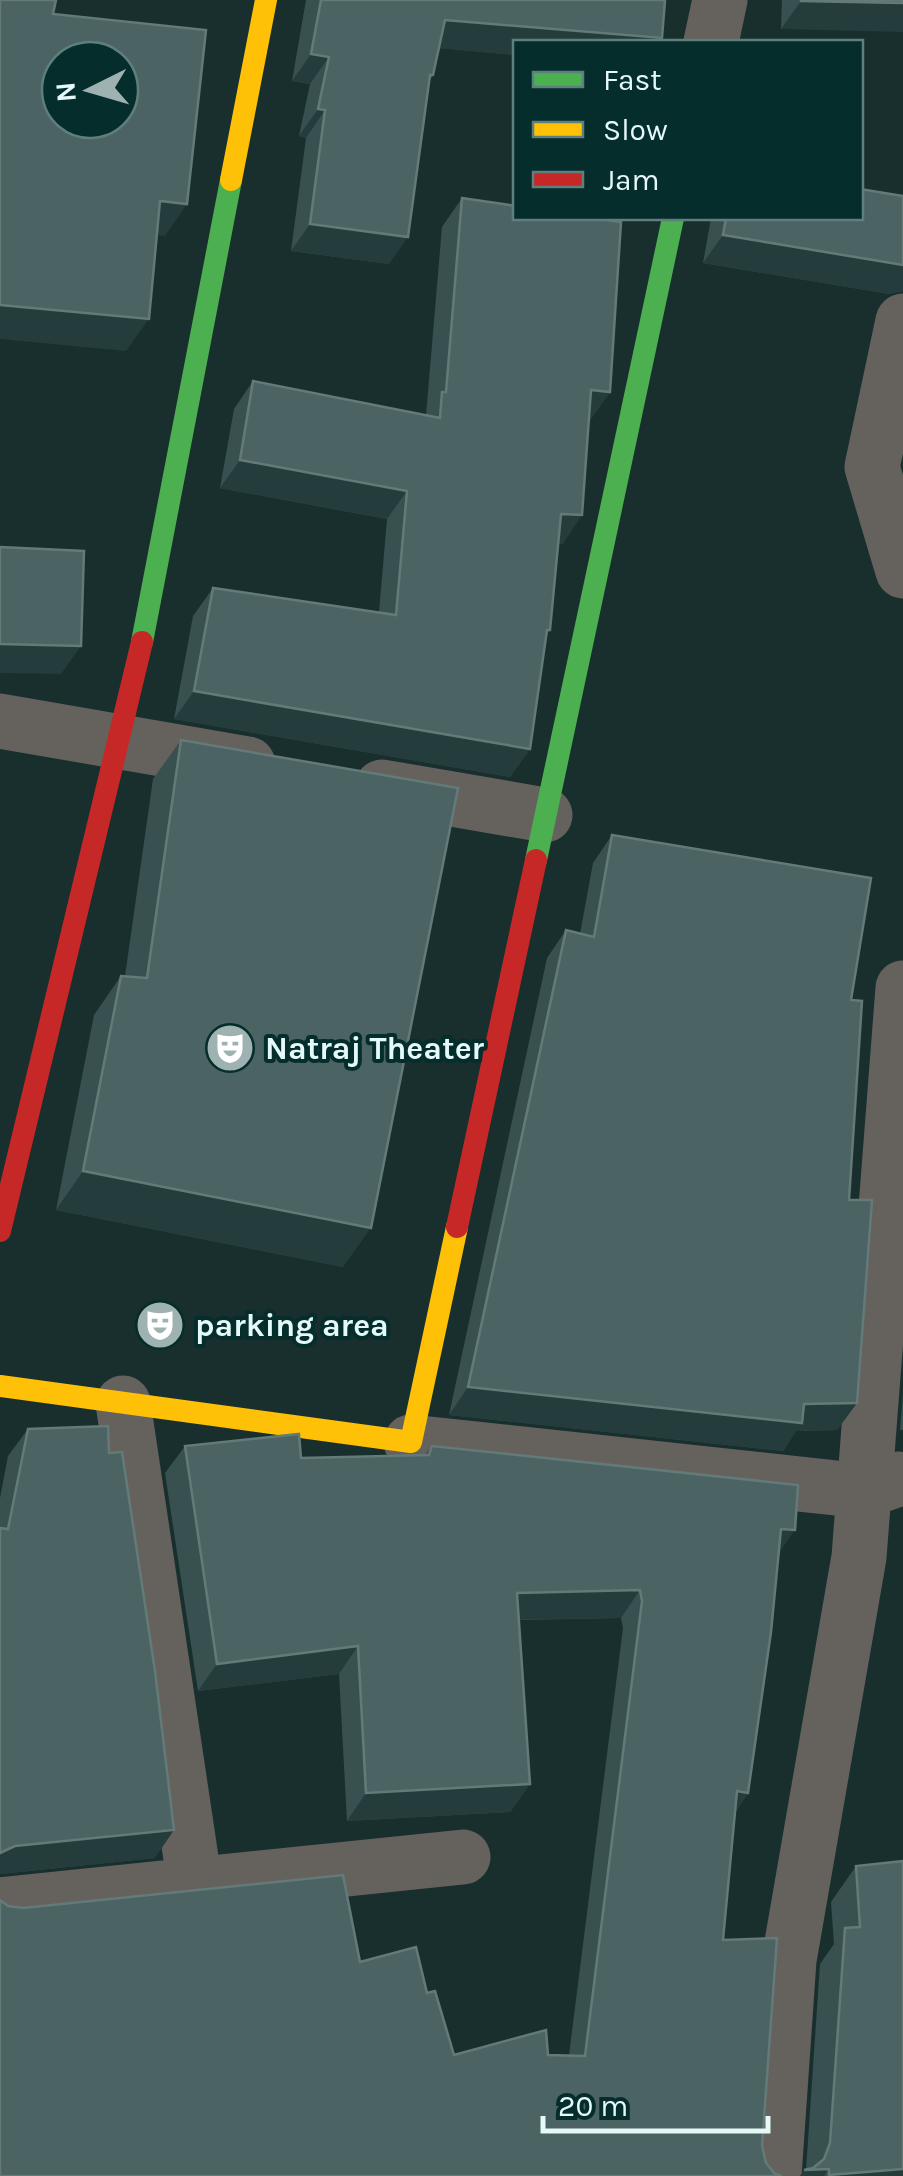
<svg xmlns="http://www.w3.org/2000/svg" width="903" height="2176" font-family="Karla,sans-serif">
<style>
.lines{fill:none;stroke-linecap:round;stroke-linejoin:round}
.street{stroke:#65625e;stroke-width:55}
.fast{stroke:#4caf50;stroke-width:22}
.slow{stroke:#ffc107;stroke-width:22}
.jam{stroke:#c62828;stroke-width:22}
.wall{fill:#385150}
.shaded-wall{fill:#243c3b}
.building{fill:#4b6362;stroke:#637a79;stroke-width:2.5;fill-rule:evenodd}
.labels{text-anchor:middle;dominant-baseline:central;stroke-width:8;stroke-linejoin:round;paint-order:stroke}
.poi-label{font-size:32px;font-weight:bold;fill:#e5f9f8;stroke:#042d2c;text-anchor:start}
</style>
<rect width="100%" height="100%" fill="#192f2e"/>
<g class="lines">
<path class="street" d="M711 42 720 0
M903 321 872 467 903 571
M0 721 248 764
M382 787 545 815
M123 1403 195 1885
M411 1442 864 1491 898 1479
M0 1905 463 1857
M774 2176 789 1960 859 1557 903 988"/>
<path class="fast" d="M142 642 231 180
M536 860 673 218"/>
<path class="slow" d="M231 180 266 0
M0 1386 411 1442 457 1227"/>
<path class="jam" d="M457 1227 536 860
M0 1231 142 642"/>
</g>
<path class="wall" d="M306 0H665L662 38 659 42H516V55L439 48 433 75 429 82 389 264 291 251 306 138 299 136 310 84 292 81Z
M782 0H903L781 29Z
M903 196V291L889 294 703 263 711 218H860Z
M462 198 610 392 590 420H589L563 544 558 543 550 630 546 635 530 749 510 777 174 719 193 616 213 588 379 612 387 519 220 488 234 409 253 381 426 415 442 227Z
M181 740 343 1267 56 1210 94 1015 121 976H125L153 779Z
M612 835 851 1000 849 1200 857 1403 837 1430 796 1431 783 1451 449 1415 547 958 566 930 580 934 593 863Z
M903 1393V1430H900Z
M28 1429 109 1453 155 1858 0 1874V1498L8 1456Z
M185 1446 301 1458 425 1455 432 1446 778 1553 748 1793 736 1811 723 1940 766 2163 775 2174 8 1906 360 1962 427 1993 454 2055H569L623 1628 621 1618 519 1620 530 1784 510 1812 347 1821 339 1674 198 1691 165 1473Z
M856 1866 903 2176H800L806 2170 820 1964 834 1944 831 1902Z"/>
<path class="shaded-wall" d="M801 1 903 3V32L781 29Z
M445 20 662 38 659 42H516V55L426 47Z
M311 54 329 57 310 84 292 81Z
M318 109 325 110 306 138 299 136Z
M160 201 187 204 165 236 138 233Z
M310 224 408 237 389 264 291 251Z
M723 235 903 265V291L889 294 703 263Z
M0 305 149 319 126 351 0 339Z
M591 390 610 392 590 420 571 419Z
M240 460 407 491 387 519 220 488Z
M561 514 582 515 563 544 541 542Z
M0 644 81 646 61 674 0 673Z
M194 691 530 749 510 777 174 719Z
M83 1171 371 1228 343 1267 56 1210Z
M468 1387 804 1404 857 1403 837 1430 796 1431 783 1451 449 1415Z
M781 1529 795 1530 776 1557Z
M640 1590 621 1618 497 1620 517 1593Z
M358 1646 339 1674 198 1691 217 1664Z
M530 1784 510 1812 347 1821 366 1793Z
M737 1791 748 1793 729 1820Z
M174 1830 155 1858 0 1874V1853L15 1846Z
M829 2169 824 2176H800L804 2170Z
M903 2169V2176H828L829 2175Z"/>
<path class="building" d="M0 0H56L53 14 206 30 187 204 160 201 149 319 0 305ZM60 60H120V120H60Z
M321 0H665L662 38 445 20 433 75H430L408 237 310 224 325 110 318 109 329 57 311 54Z
M801 0H903V3L801 1Z
M860 189 903 196V265L723 235 726 218H860Z
M462 198 516 206V218H593L621 222 610 392 591 390 582 515 561 514 550 630H547L530 749 194 691 213 588 396 615 407 491 240 460 253 381 440 418 442 392H446Z
M0 547 84 551 81 646 0 644Z
M181 740 458 788 371 1228 83 1171 121 976 147 978Z
M612 835 871 878 851 1000 862 1001 849 1200H872L857 1403 804 1404 802 1423 468 1387 566 930 594 937Z
M108 1426 109 1453 122 1452 155 1671 174 1830 15 1846 0 1853V1528L8 1529 28 1429Z
M299 1434 301 1458 429 1455 432 1446 798 1485 795 1530 781 1529 771 1632 748 1793 737 1791 723 1940 777 1938 762 2146 766 2163 775 2174 782 2176H0V1900L8 1906 23 1908 343 1875 360 1962 416 1947 427 1993 435 1991 454 2055 546 2030 548 2055 585 2056 642 1601 640 1590 517 1593 530 1784 366 1793 358 1646 217 1664 185 1446Z
M903 1861V2169L829 2175V2169L804 2170 813 2168 824 2159 830 2143 845 1928 860 1927 856 1866Z"/>
<defs>
<g id="theatre-disc" transform="scale(2.5)"><circle r="9.5" fill="#9eb2b1" stroke="#042d2c"/><path d="M-5-5.5Q0-4 5-5.5V0Q5 5 0 6Q-5 5-5 0ZM-3.3-2.5H-1v1.5H-3.3ZM1-2.5H3.3v1.5H1ZM-2.8 1Q0 5.5 2.8 1Z" fill="#fff"/></g>
</defs>
<g fill-rule="evenodd">
<use href="#theatre-disc" x="230" y="1048"/>
<use href="#theatre-disc" x="160" y="1325"/>
</g>
<g class="labels">
<g class="poi-label">
<text x="265" y="1048">Natraj Theater</text>
<text x="195" y="1325">parking area</text>
</g>
</g>
<rect x="513" y="40" width="350" height="180" fill="#042d2c" stroke="#5e7f7e" stroke-width="2.5"/>
<rect x="533" y="72" width="50" height="15" fill="#4caf50" stroke="#5e7f7e" stroke-width="2.5"/>
<text x="603" y="90" font-size="30" fill="#e5f9f8">Fast</text>
<rect x="533" y="122" width="50" height="15" fill="#ffc107" stroke="#5e7f7e" stroke-width="2.5"/>
<text x="603" y="140" font-size="30" fill="#e5f9f8">Slow</text>
<rect x="533" y="172" width="50" height="15" fill="#c62828" stroke="#5e7f7e" stroke-width="2.5"/>
<text x="603" y="190" font-size="30" fill="#e5f9f8">Jam</text>
<g transform="translate(90 90) rotate(265)"><circle r="48" fill="#042d2c" stroke="#5e7f7e" stroke-width="2.5"/>
<path d="M0-8L18 38L0 25L-18 38Z" fill="#9eb2b1"/>
<text y="-15" font-size="28" font-weight="bold" text-anchor="middle" fill="#e5f9f8">N</text>
</g>
<path d="M543 2116v15h225v-15" fill="none" stroke="#e5f9f8" stroke-width="5"/>
<text x="558" y="2116" font-size="30" fill="#e5f9f8" stroke="#042d2c" stroke-width="8" paint-order="stroke">20 m</text>
</svg>
